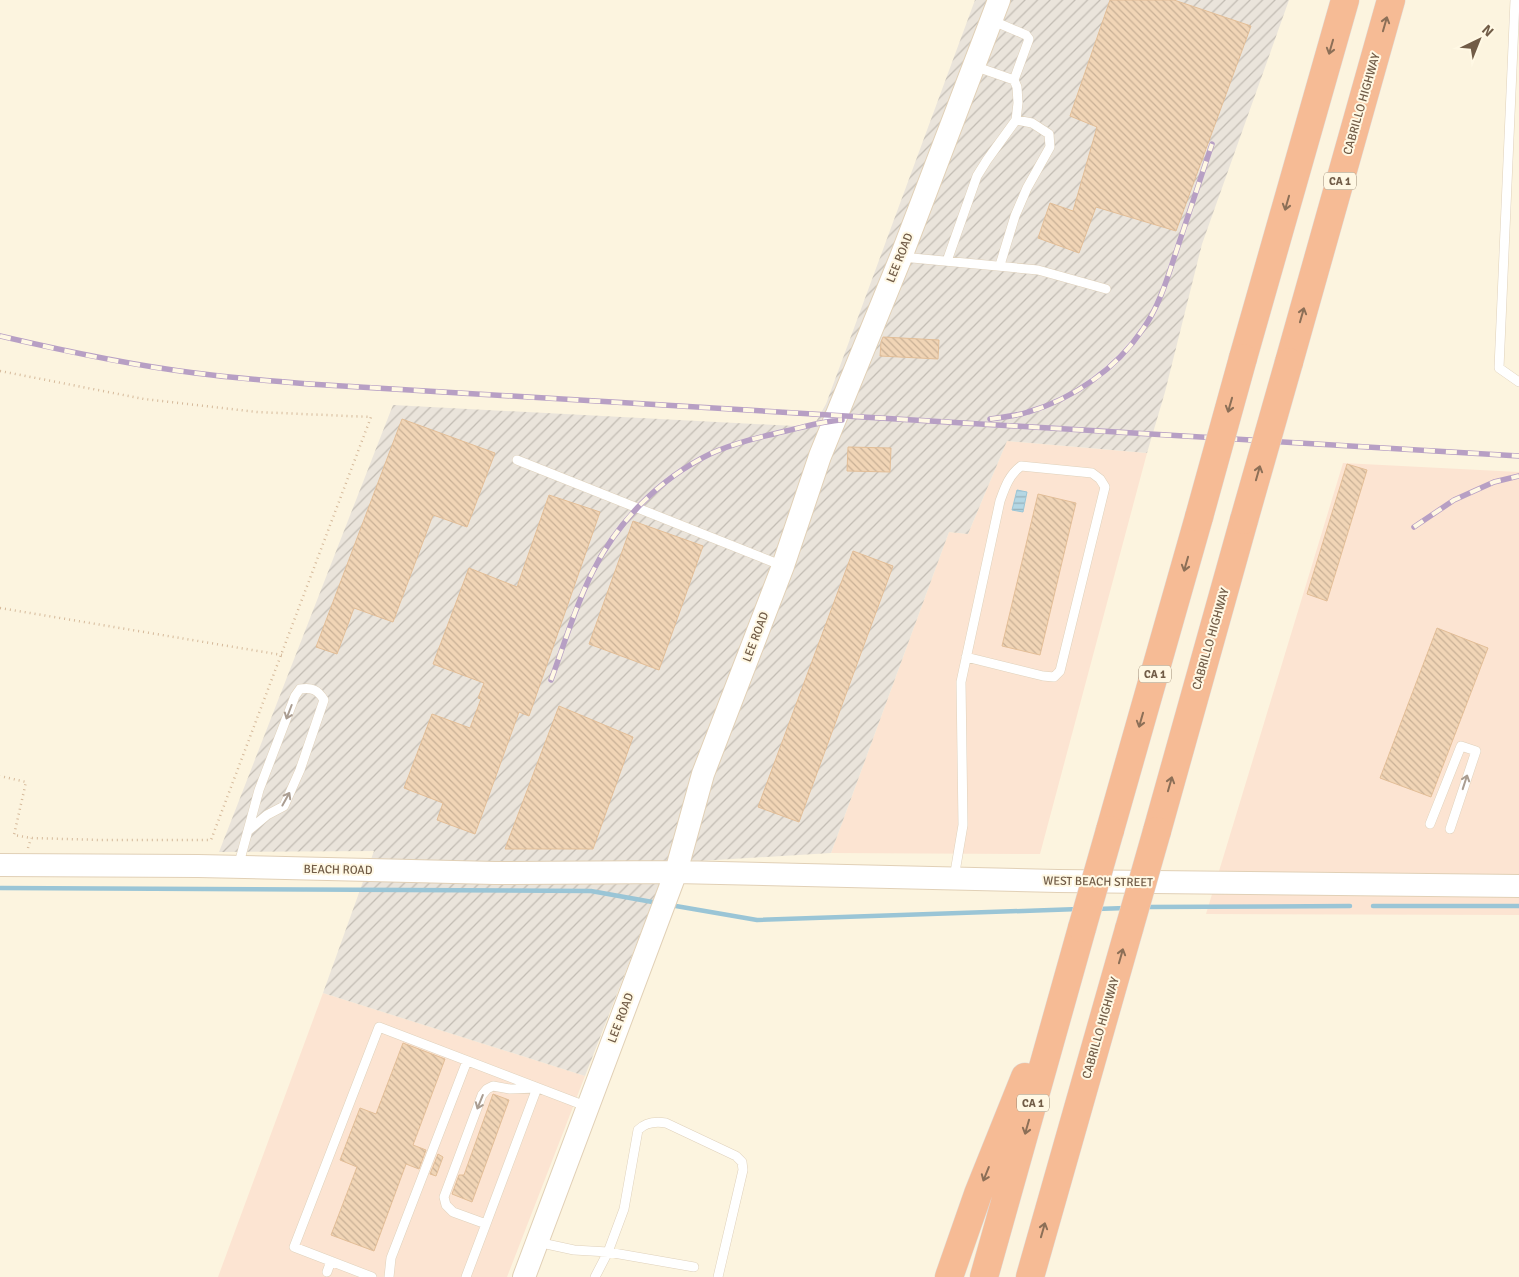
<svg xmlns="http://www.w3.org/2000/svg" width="1519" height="1277" font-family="Signika,sans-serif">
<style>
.commercial{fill:#fce4d2}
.industrial{fill:url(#industrial-furrows)}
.water{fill:url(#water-rules);stroke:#9ac5d6}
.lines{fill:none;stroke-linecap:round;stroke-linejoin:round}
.stream{stroke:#9ac5d6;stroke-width:4.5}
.building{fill:url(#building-back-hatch);stroke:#e3be97}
.lane-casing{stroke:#dfd1bb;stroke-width:10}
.secondary-casing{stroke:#e1d0b6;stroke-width:24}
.highway-casing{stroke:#e0dbd7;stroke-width:29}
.path{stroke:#d5b99a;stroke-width:2.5;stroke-dasharray:1 4;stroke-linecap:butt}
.lane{stroke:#fff;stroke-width:9}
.secondary{stroke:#fff;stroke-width:22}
.highway{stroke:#f6bb95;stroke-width:28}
.rail-casing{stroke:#b79fc4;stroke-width:5.5}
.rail{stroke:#fff8e4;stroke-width:4;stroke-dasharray:11;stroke-linecap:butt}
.highway-bridge-casing{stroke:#e0dbd7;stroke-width:29;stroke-linecap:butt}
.highway-bridge{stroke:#f6bb95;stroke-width:28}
.oneway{stroke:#8c6f57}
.oneway2{stroke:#aa9d91}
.labels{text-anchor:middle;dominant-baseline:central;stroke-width:4;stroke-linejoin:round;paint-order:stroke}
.shield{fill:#fff8e4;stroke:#9c8b76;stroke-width:1}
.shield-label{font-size:11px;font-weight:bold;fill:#715c47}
.street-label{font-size:12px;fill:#715c47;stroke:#fff8e4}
</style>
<defs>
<pattern id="industrial-furrows" width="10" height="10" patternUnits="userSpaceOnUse" patternTransform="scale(1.25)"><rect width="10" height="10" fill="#eae4db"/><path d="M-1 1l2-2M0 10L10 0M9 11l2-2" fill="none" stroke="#c2bcb3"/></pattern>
<pattern id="water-rules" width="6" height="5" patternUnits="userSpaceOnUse" patternTransform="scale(1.25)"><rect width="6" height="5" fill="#b4d7e4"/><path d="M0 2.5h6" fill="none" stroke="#97b2bb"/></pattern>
<pattern id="building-back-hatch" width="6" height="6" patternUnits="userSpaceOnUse" patternTransform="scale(1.25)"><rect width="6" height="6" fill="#f1d5b6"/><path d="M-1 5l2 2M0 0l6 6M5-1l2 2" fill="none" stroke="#c8b096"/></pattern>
</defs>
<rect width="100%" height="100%" fill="#fcf4df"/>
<path class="commercial" d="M1007 441 1147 453 1040 854 831 853 949 532 968 534Z
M1343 463 1519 472V915L1206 914Z
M323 993 585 1076 507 1277H218Z"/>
<path class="industrial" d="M975 0H1289L1202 244 1165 392 1147 453 1007 441 968 534 949 532 831 853 668 863 585 1076 323 993 374 851 219 852 393 405 813 427 826 404Z"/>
<path class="water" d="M1017 490 1027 492 1023 512 1012 510Z"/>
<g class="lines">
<path class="stream" d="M0 888 591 891 658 903
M670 905 757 920 1079 909
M1373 906H1519
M1144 907 1350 906
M1096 909 1126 908"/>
</g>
<path class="building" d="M1110 0H1174L1251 26 1176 231 1096 207 1079 253 1038 238 1050 203 1073 211 1097 127 1070 116Z
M883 337 939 340 938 359 880 356 881 342Z
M402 419 495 453 467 527 433 515 393 622 354 608 337 654 316 647Z
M848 447 891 448 890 472 847 471Z
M1347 464 1367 470 1327 601 1307 594Z
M1038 494 1076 503 1040 655 1002 646Z
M549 495 600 512 529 716 519 712 475 834 437 820 443 803 404 788 432 714 470 728 481 699 478 698 484 683 433 664 469 568 517 587Z
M633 521 703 546 659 670 589 644Z
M853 551 893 566 799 822 758 807Z
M1437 628 1488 648 1431 797 1380 778Z
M559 706 633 737 593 849H505Z
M403 1043 445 1059 413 1145 426 1150 419 1169 406 1164 374 1251 331 1235 357 1167 340 1160 360 1108 376 1114Z
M493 1094 509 1100 472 1202 452 1194 459 1175H464Z
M438 1154 443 1157 436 1176 430 1174Z"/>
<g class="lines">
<g class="lane-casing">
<path id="lane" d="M1515 0 1499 368 1519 382
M991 20 1026 35 1029 39 1014 80
M902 257 1038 270 1106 289
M947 261 977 176 987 160 1016 120 1018 103 1017 87 1014 80 974 66
M1000 265 1015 216 1027 188 1050 147 1049 134 1032 123 1016 120
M517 460 783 566
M1430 824 1461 746 1476 751 1450 829
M238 867 259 790 295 696 300 689C312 687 318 690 324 700L300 770 284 806 267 815 249 830
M954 878 963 825 961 682 1000 501C1005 487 1009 475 1021 466L1092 473 1100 479 1105 487 1060 671 1054 677 1043 676 966 657
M537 1242 574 1250 608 1252 694 1267
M327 1272 331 1261
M372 1277 294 1247 379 1027 588 1107
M389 1277 391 1258 467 1061
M466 1277 486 1224 537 1088 510 1089 493 1086 487 1089 482 1095 444 1197 446 1205 453 1212 486 1224
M595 1277 608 1252 624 1209 638 1130C646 1122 655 1121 666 1123L736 1156 742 1162 743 1170 718 1277"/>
</g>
<g class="secondary-casing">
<path id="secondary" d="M0 865 198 866 495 873 676 872 1058 881 1519 886
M524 1277 676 872 703 774 783 566 820 456 901 257 999 0"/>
</g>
<g class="highway-casing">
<path id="highway" d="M1243 358 1345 0
M1289 362 1391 0
M1110 830 1199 517
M1157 831 1244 520
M949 1277 978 1194 1025 1077
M984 1277 1082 928
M1030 1277 1129 929"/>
</g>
<path class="path" d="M0 371 144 399 257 412 371 417 211 840H101L31 838 14 835 26 782 0 776
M0 608 282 655
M28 848 31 838"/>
<use href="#lane" class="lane"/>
<use href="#secondary" class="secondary"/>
<use href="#highway" class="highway"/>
<g class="rail-casing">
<path id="rail" d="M0 336C64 351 129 365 195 373 233 378 271 381 309 384L1519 456
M990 419C1003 417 1016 416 1028 412 1073 399 1116 369 1143 329 1160 305 1168 276 1177 249 1189 214 1200 179 1212 144
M1414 527 1454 500 1494 482 1519 476
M551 680C564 645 575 607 592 573 617 522 659 479 710 454 734 443 760 437 786 431 804 427 823 421 842 420"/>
</g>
<use href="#rail" class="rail"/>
<g class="highway-bridge-casing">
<path id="highway-bridge" d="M1199 517 1243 358
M1244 520 1289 362
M1082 928 1110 830
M1129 929 1157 831"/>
</g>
<use href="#highway-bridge" class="highway-bridge"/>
</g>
<defs><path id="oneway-shaft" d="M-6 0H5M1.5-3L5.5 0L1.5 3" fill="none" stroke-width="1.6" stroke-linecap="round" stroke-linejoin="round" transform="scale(1.25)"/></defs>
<g class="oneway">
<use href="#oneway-shaft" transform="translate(1385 24) rotate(-74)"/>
<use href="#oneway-shaft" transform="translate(1331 47) rotate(106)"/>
<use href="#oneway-shaft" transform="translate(1287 203) rotate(106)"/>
<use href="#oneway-shaft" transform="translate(1302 315) rotate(-74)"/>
<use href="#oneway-shaft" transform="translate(1230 405) rotate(106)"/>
<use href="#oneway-shaft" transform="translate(1258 473) rotate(-74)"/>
<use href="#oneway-shaft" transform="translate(1186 564) rotate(106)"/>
<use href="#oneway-shaft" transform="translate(1141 720) rotate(106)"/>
<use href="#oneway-shaft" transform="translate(1170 784) rotate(-74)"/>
<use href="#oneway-shaft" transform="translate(1121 956) rotate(-74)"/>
<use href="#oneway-shaft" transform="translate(1027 1127) rotate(106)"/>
<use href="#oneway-shaft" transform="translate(986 1174) rotate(112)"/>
<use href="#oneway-shaft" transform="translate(1043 1230) rotate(-74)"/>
</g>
<g class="oneway2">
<use href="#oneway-shaft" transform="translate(289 712) rotate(111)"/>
<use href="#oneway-shaft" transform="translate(1465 782) rotate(-72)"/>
<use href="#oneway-shaft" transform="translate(286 799) rotate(-61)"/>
<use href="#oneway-shaft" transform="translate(480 1102) rotate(112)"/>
</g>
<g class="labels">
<g class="shield">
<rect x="1324" y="172.5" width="32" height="17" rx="4"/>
<rect x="1139" y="665.5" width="32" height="17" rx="4"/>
<rect x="1017" y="1094.5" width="32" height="17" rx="4"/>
</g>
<g class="shield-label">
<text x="1340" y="181">CA 1</text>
<text x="1155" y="674">CA 1</text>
<text x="1033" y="1103">CA 1</text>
</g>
<g class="street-label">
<text transform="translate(1362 104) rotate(-74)">CABRILLO HIGHWAY</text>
<text transform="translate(900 258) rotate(-68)">LEE ROAD</text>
<text transform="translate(756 637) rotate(-69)">LEE ROAD</text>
<text transform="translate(1211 639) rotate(-74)">CABRILLO HIGHWAY</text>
<text transform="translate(338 870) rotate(1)">BEACH ROAD</text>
<text transform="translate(1098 882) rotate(1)">WEST BEACH STREET</text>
<text transform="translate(621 1018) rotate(-69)">LEE ROAD</text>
<text transform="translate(1101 1028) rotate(-74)">CABRILLO HIGHWAY</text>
</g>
</g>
<g transform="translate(1479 40) rotate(43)" stroke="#fff8e4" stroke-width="4" paint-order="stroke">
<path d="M0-4L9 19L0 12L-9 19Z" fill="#715c47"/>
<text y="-8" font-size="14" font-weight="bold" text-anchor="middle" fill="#715c47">N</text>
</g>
</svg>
